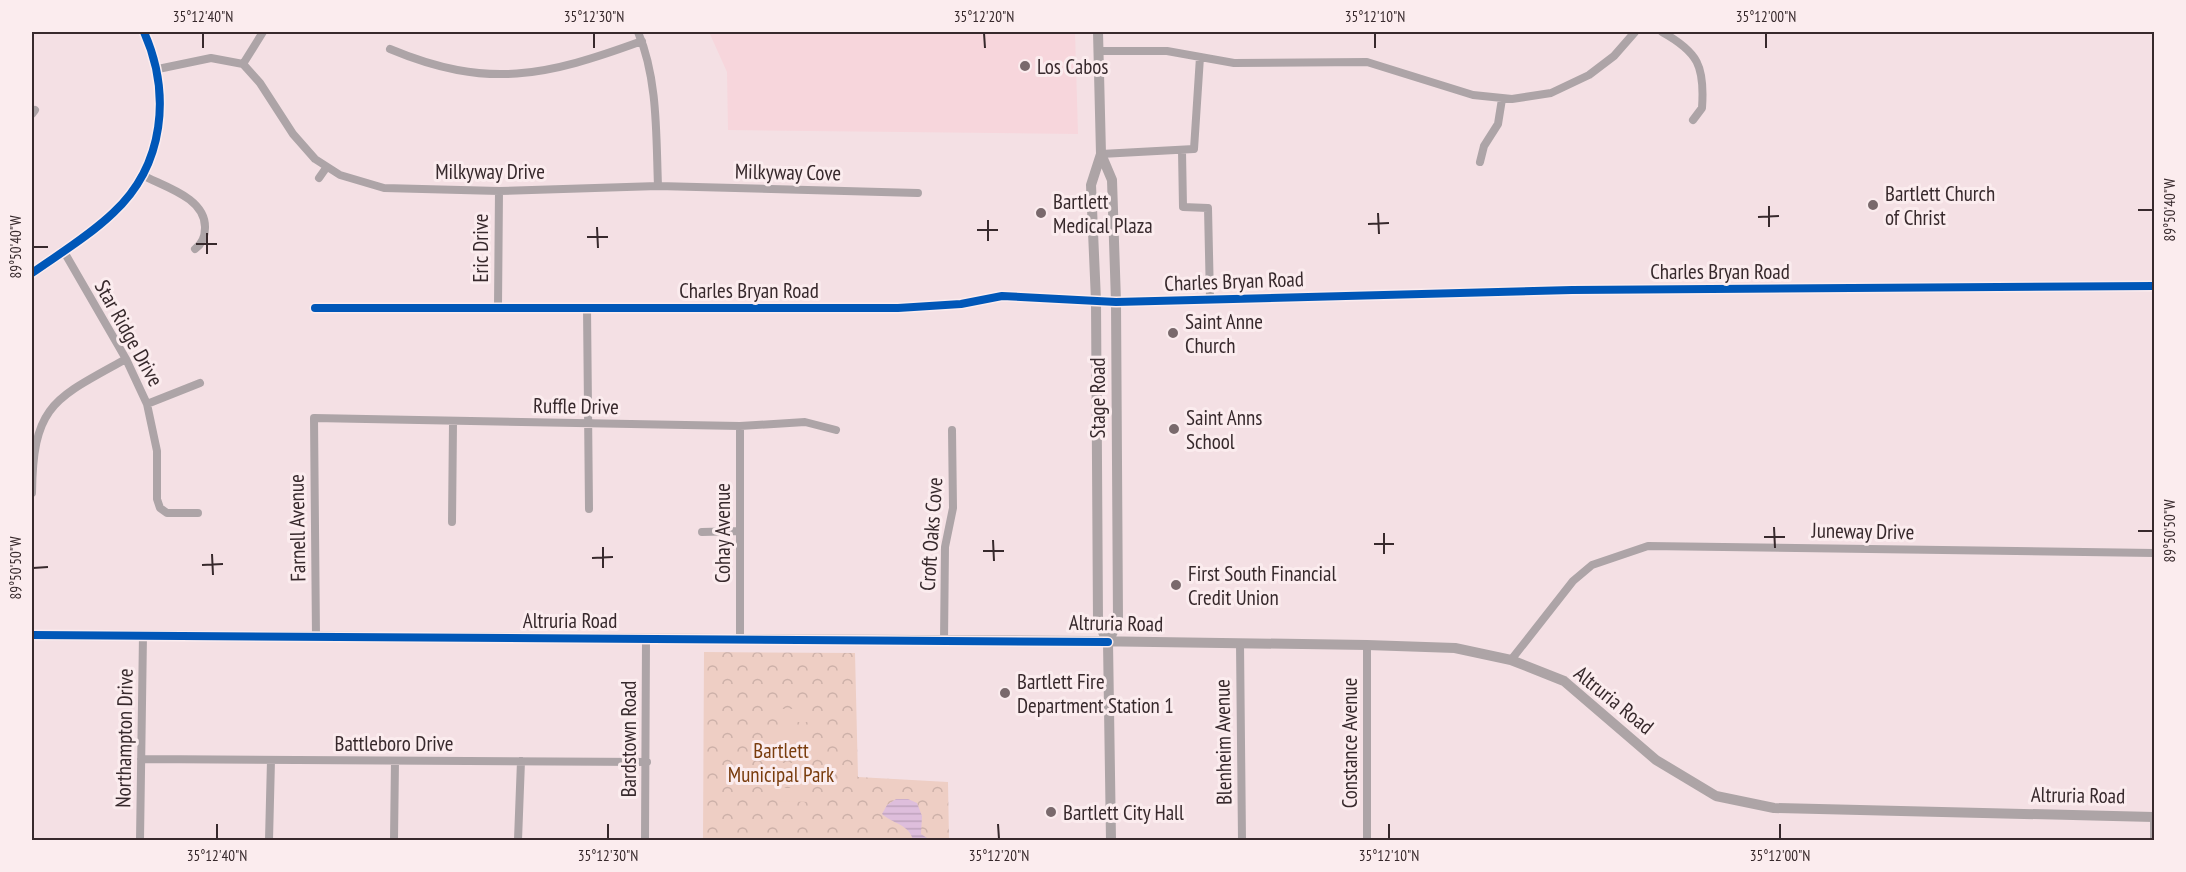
<svg xmlns="http://www.w3.org/2000/svg" width="2186" height="872" font-family="'PT Sans Narrow',sans-serif">
<style>
.built{fill:#f7d6dc}
.park{fill:url(#park-crowns)}
.pitch{fill:#eecec4}
.water{fill:url(#water-rules)}
.lines{fill:none;stroke-linecap:round;stroke-linejoin:round}
.street{stroke:#ada4a7;stroke-width:8}
.secondary{stroke:#ada4a6;stroke-width:10}
.cycleway-casing{stroke:#fbecee;stroke-width:11}
.cycleway{stroke:#0057b8;stroke-width:8}
.ticks{fill:none;stroke:#37292c;stroke-width:2}
.poi-dot{fill:#79696c;stroke:#fbecee;stroke-width:2}
.labels{text-anchor:middle;dominant-baseline:central;stroke-width:6;stroke-linejoin:round;paint-order:stroke}
.poi-label{font-size:21px;fill:#37292c;stroke:#fbecee;text-anchor:start}
.street-label{font-size:21px;fill:#37292c;stroke:#fbecee}
.park-label{font-size:21px;fill:#793c0d;stroke:#fbecee}
.neatline{fill:none;stroke:#37292c;stroke-width:2}
.ticks-label{font-size:15px;text-anchor:middle;fill:#37292c}
</style>
<defs>
<pattern id="park-crowns" width="20" height="18" patternUnits="userSpaceOnUse" patternTransform="scale(1.5)"><rect width="20" height="18" fill="#eecec4"/><path d="M2 6a3 3 0 1 1 6 0M12 15a3 3 0 1 1 6 0" fill="none" stroke="#cdb1a9"/></pattern>
<pattern id="water-rules" width="6" height="5" patternUnits="userSpaceOnUse" patternTransform="scale(1.5)"><rect width="6" height="5" fill="#debedc"/><path d="M0 2.5h6" fill="none" stroke="#bfa3bd"/></pattern>
</defs>
<rect width="100%" height="100%" fill="#f4e0e4"/>
<path class="built" d="M709 32H1075L1078 134 728 130 727 72Z"/>
<path class="park" d="M704 652 855 653 858 777 948 782 949 840H703Z"/>
<path class="pitch" d="M780 709H810V722H780Z
M780 727H810V741H780Z
M780 763H810V777H780Z
M780 788H810V802L780 801Z"/>
<path class="water" d="M896 799H908L917 803 922 816 921 834 930 840H913C909 824 893 824 882 814L887 805Z"/>
<g class="lines">
<path class="street" d="M638 32C658 79 656 135 658 186
M1662 32C1698 52 1705 66 1702 108L1693 120
M390 49C488 90 546 76 642 41
M1098 51H1167L1234 63 1367 62 1473 95 1512 99 1551 93 1589 75 1614 56 1635 32
M243 64 263 32
M158 69 211 58 243 64 260 83 293 134 315 159 340 175 384 188 499 191 658 186 918 193
M32 114 35 110
M1182 151 1183 207 1208 208 1210 299
M1101 154 1194 149 1200 57
M1480 162 1484 146 1498 124 1502 99
M142 175C165 187 206 198 205 228 205 237 202 244 195 249
M319 178 326 168
M63 250 126 359 147 404 157 451V499L160 508 167 513H198
M32 273C59 254 89 236 113 213 165 165 171 93 144 32
M498 306 499 191
M315 308H898L961 304 1002 296 1116 302 1572 290 2154 286
M587 308 589 509
M147 404 200 383
M740 426V639
M32 493C33 404 54 399 126 359
M452 522 453 423
M702 532 740 531
M316 637 314 418 740 426 805 422 836 430
M944 641 945 547 953 508 952 430
M1240 644 1242 840
M1367 645V840
M1511 660 1573 581 1592 565 1648 546 2154 553
M141 759 647 762
M140 840 143 635
M269 840 271 760
M394 840 395 761
M518 840 521 761
M645 840 646 639
M2154 840V817"/>
<path class="secondary" d="M1098 32 1101 154 1091 185 1096 301 1098 622 1108 642
M1101 154 1112 180 1116 302 1118 621 1108 642 1111 840
M32 635 1087 641 1367 645 1455 648 1511 660 1564 681 1656 760 1716 796 1774 808 2154 817"/>
<g class="cycleway-casing">
<path id="cycleway" d="M32 273C59 254 89 236 113 213 165 165 171 93 144 32
M315 308H898L961 304 1002 296 1116 302 1572 290 2154 286
M32 635 1108 642"/>
</g>
<use href="#cycleway" class="cycleway"/>
</g>
<path class="ticks" d="M203 33V48M594 33V48M984 33 985 48M1375 33V48M1766 33V48M1769 206V227M2138 210H2153M1378 213 1379 234M1758 217 1779 216M988 220V241M1368 224 1389 223M597 227 598 248M977 230H998M207 233V254M587 237H608M196 244H217M33 247H48M1774 527 1775 548M2138 531H2153M1384 533V554M1764 537H1785M993 540 994 561M1374 544H1394M603 547V568M983 551H1004M212 554 213 575M592 558 613 557M202 565 223 564M33 568 48 567M217 824V839M608 824V839M998 824 999 839M1389 824V839M1780 824V839"/>
<g class="poi-dot">
<circle cx="1025" cy="66" r="6"/>
<circle cx="1873" cy="205" r="6"/>
<circle cx="1041" cy="213" r="6"/>
<circle cx="1173" cy="333" r="6"/>
<circle cx="1174" cy="429" r="6"/>
<circle cx="1176" cy="585" r="6"/>
<circle cx="1005" cy="693" r="6"/>
<circle cx="1051" cy="812" r="6"/>
</g>
<g class="labels">
<g class="poi-label">
<text x="1037" y="66">Los Cabos</text>
<text x="1885" y="193">Bartlett Church<tspan x="1885" dy="24">of Christ</tspan></text>
<text x="1053" y="201">Bartlett<tspan x="1053" dy="24">Medical Plaza</tspan></text>
<text x="1185" y="321">Saint Anne<tspan x="1185" dy="24">Church</tspan></text>
<text x="1186" y="417">Saint Anns<tspan x="1186" dy="24">School</tspan></text>
<text x="1188" y="573">First South Financial<tspan x="1188" dy="24">Credit Union</tspan></text>
<text x="1017" y="681">Bartlett Fire<tspan x="1017" dy="24">Department Station 1</tspan></text>
<text x="1063" y="812">Bartlett City Hall</text>
</g>
<g class="street-label">
<text x="490" y="171">Milkyway Drive</text>
<text transform="translate(788 172) rotate(1)">Milkyway Cove</text>
<text transform="translate(480 248) rotate(-90)">Eric Drive</text>
<text x="1720" y="271">Charles Bryan Road</text>
<text transform="translate(1234 281) rotate(-2)">Charles Bryan Road</text>
<text x="749" y="290">Charles Bryan Road</text>
<text transform="translate(129 333) rotate(61)">Star Ridge Drive</text>
<text transform="translate(1097 398) rotate(-90)">Stage Road</text>
<text transform="translate(576 406) rotate(1)">Ruffle Drive</text>
<text transform="translate(297 528) rotate(-91)">Farnell Avenue</text>
<text transform="translate(1863 531) rotate(1)">Juneway Drive</text>
<text transform="translate(722 533) rotate(-90)">Cohay Avenue</text>
<text transform="translate(931 534) rotate(-86)">Croft Oaks Cove</text>
<text x="570" y="620">Altruria Road</text>
<text transform="translate(1116 623) rotate(1)">Altruria Road</text>
<text transform="translate(1614 700) rotate(39)">Altruria Road</text>
<text transform="translate(124 738) rotate(-89)">Northampton Drive</text>
<text transform="translate(628 739) rotate(-90)">Bardstown Road</text>
<text transform="translate(1223 742) rotate(-91)">Blenheim Avenue</text>
<text x="394" y="743">Battleboro Drive</text>
<text transform="translate(1349 743) rotate(-90)">Constance Avenue</text>
<text transform="translate(2078 795) rotate(1)">Altruria Road</text>
</g>
<g class="park-label">
<text x="781" y="750">Bartlett<tspan x="781" dy="24">Municipal Park</tspan></text>
</g>
</g>
<rect width="2186" height="872" fill="none" stroke="#fbecee" stroke-width="66"/>
<rect x="33" y="33" width="2120" height="806" class="neatline"/>
<g class="ticks-label">
<text x="203" y="22">35°12'40"N</text>
<text x="594" y="22">35°12'30"N</text>
<text x="984" y="22">35°12'20"N</text>
<text x="1375" y="22">35°12'10"N</text>
<text x="1766" y="22">35°12'00"N</text>
<text transform="translate(2170 210) rotate(-90)" y="5">89°50'40"W</text>
<text transform="translate(16 247) rotate(-90)" y="5">89°50'40"W</text>
<text transform="translate(2170 531) rotate(-90)" y="5">89°50'50"W</text>
<text transform="translate(16 568) rotate(-90)" y="5">89°50'50"W</text>
<text x="217" y="861">35°12'40"N</text>
<text x="608" y="861">35°12'30"N</text>
<text x="999" y="861">35°12'20"N</text>
<text x="1389" y="861">35°12'10"N</text>
<text x="1780" y="861">35°12'00"N</text>
</g>
</svg>
